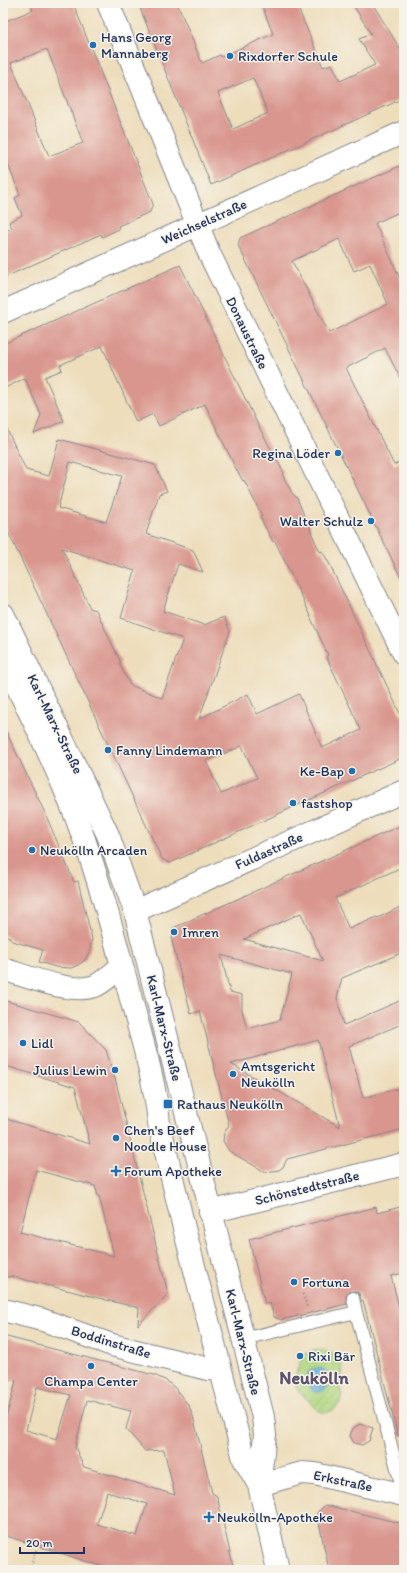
<svg xmlns="http://www.w3.org/2000/svg" width="407" height="1573" font-family="Itim,sans-serif">
<style>
.garden{fill:url(#garden-furrows);stroke:#64826e}
.water{fill:url(#water-rules);stroke:#4072a0}
.building{fill:#d9968e;fill-rule:evenodd}
.lines{fill:none;stroke-linecap:round;stroke-linejoin:round}
.lane-casing{stroke:#84868c;stroke-width:14}
.street-casing{stroke:#84868c;stroke-width:24}
.secondary-casing{stroke:#84868c;stroke-width:24}
.path{stroke:#84868c;stroke-width:2.5;stroke-dasharray:1 3;stroke-linecap:butt}
.lane{stroke:#fff;stroke-width:12}
.street{stroke:#fff;stroke-width:22}
.secondary{stroke:#fff;stroke-width:22}
.poi-dot{fill:#1f6fb2;stroke:#f7f3e8;stroke-width:1.5}
.labels{text-anchor:middle;dominant-baseline:central;stroke-width:3;stroke-linejoin:round;paint-order:stroke}
.poi-label{font-size:14px;fill:#1b2f5e;stroke:#f7f3e8;text-anchor:start}
.street-label{font-size:14px;fill:#1b2f5e;stroke:#f7f3e8}
.district-label{font-size:18px;font-weight:bold;fill:#5e536f;stroke:#f7f3e8}
</style>
<defs>
<pattern id="garden-furrows" width="10" height="10" patternUnits="userSpaceOnUse"><rect width="10" height="10" fill="#aed57e"/><path d="M-1 1l2-2M0 10L10 0M9 11l2-2" fill="none" stroke="#95b76f"/></pattern>
<pattern id="water-rules" width="6" height="5" patternUnits="userSpaceOnUse"><rect width="6" height="5" fill="#66b6e1"/><path d="M0 2.5h6" fill="none" stroke="#5394ba"/></pattern>
</defs>
<rect width="100%" height="100%" fill="#f7f3e8"/>
<filter id="ink" filterUnits="userSpaceOnUse"><feTurbulence type="fractalNoise" baseFrequency=".025" numOctaves="2"/><feDisplacementMap in="SourceGraphic" scale="8" xChannelSelector="R" yChannelSelector="G"/><feConvolveMatrix kernelMatrix="1 2 1 2 8 2 1 2 1" color-interpolation-filters="sRGB"/></filter>
<filter id="wash" filterUnits="userSpaceOnUse"><feTurbulence type="fractalNoise" baseFrequency=".012" numOctaves="4" result="noise"/><feDisplacementMap in="SourceGraphic" scale="16" xChannelSelector="R" yChannelSelector="G"/><feGaussianBlur stdDeviation="0.9" result="paint"/><feColorMatrix in="noise" values="0 0 0 0 0 0 0 0 0 0 0 0 0 0 0 0 0 1.4 0 .05"/><feComposite in="paint" operator="in"/></filter>
<g filter="url(#wash)">
<rect width="100%" height="100%" fill="#edddbb"/>
<path class="garden" d="M322 1349C334 1352 344 1360 342 1375 341 1378 339 1383 339 1386 339 1388 341 1390 341 1392 343 1402 336 1411 327 1412 318 1413 314 1408 310 1402 306 1397 300 1395 297 1389 294 1382 295 1377 297 1371 301 1357 307 1349 322 1349Z"/>
<path class="water" d="M306 1380a12 12 0 1 1 24 0a12 12 0 1 1-24 0Z"/>
<g id="blocks">
<path class="building" d="M30 3H73L153 204 150 212 118 226 119 229 102 237 101 234 3 278V232L12 228 9 222 22 215 15 198 20 195 3 151V22L33 10ZM47 49 83 143 49 156 11 63Z
M138 3H177L202 63 220 55 221 57 273 34 261 3H296L323 67 332 64 340 81 375 65 359 39 371 34 352 3H372L404 55V98L211 185ZM253 78 268 113 233 129 218 93Z
M404 164V210L375 223 404 287V386L385 348 346 368 394 465 404 460V584L238 245 240 238ZM339 239 354 271 370 264 388 304 329 333 292 261Z
M180 265 259 427 284 473 282 474 292 493 297 498 306 520 310 525 311 532 320 552 322 551 329 563 404 722V757L170 863 162 859 3 521V421L26 470 49 476 59 439 155 465 167 491 159 494 146 534 193 550 203 572 178 564 163 611 204 625 224 617 230 631 199 719 248 694 257 714 299 694 322 748 361 730 326 656 328 655 310 616H311L275 541 273 542 260 517 262 516 244 480 243 481 235 467 205 404 159 426 153 414 136 422 102 346 60 365 62 370 45 377 64 421 34 434 41 415 25 378 3 389V344ZM70 462 122 476 106 522 58 508ZM62 548 135 571 121 618 183 639 162 698 130 685 119 663H121L96 610 90 608ZM242 746 257 778 221 794 206 761Z
M3 725 45 813 74 882 78 881 92 939 90 950 85 960 78 965 71 968 56 967 39 962 43 950 12 941 10 939V937L3 935Z
M404 824V866L335 898 349 929 377 917 378 918 404 905V952L342 978 337 998 344 1025 404 999V1023L349 1046 363 1098 404 1087V1129L287 1159 283 1167 279 1170 265 1172 229 1151 223 1141 224 1133 229 1125 200 1011 191 1014 172 941 173 928ZM301 913 323 961 244 939ZM221 955 292 974 280 1020 247 1029 242 1010V995L230 992ZM318 1040 340 1127 231 1064Z
M3 1000 79 1022 106 1050 116 1082 168 1294 138 1325 139 1308 10 1276 9 1277 3 1276V1118L90 1144 75 1087 3 1065ZM36 1170 95 1186 98 1196H99L114 1256 20 1232Z
M404 1206V1273L391 1276 404 1327V1435L398 1436 363 1300 361 1301 359 1293 355 1291 348 1292 346 1296 347 1304 281 1320 279 1319 274 1317 270 1303 265 1304 249 1239 376 1207 377 1213Z
M3 1336 154 1375 165 1380 174 1387 189 1406 193 1416 212 1493 217 1496 234 1570H114L3 1535V1429L16 1381 3 1378ZM37 1387 71 1395 57 1439 26 1430ZM87 1400 131 1411 126 1429 145 1451 164 1450 175 1495 84 1467 75 1447ZM107 1492 147 1504 137 1536 97 1524Z
M360 1424 373 1428 369 1441 362 1445 354 1443 350 1436 353 1428Z
M325 1505 404 1524V1570H329L317 1513Z"/>
</g>
</g>
<g filter="url(#ink)">
<use href="#blocks" fill-opacity="0" stroke="#84868c" stroke-width="1"/>
<g class="lines">
<g class="lane-casing">
<path id="lane" d="M356 1312 404 1495
M243 1339 356 1312 353 1298"/>
</g>
<g class="street-casing">
<path id="street" d="M108 3 209 253 404 654
M3 312 404 132
M135 911 404 791
M210 1212 404 1164
M3 1310 43 1320 112 1345 208 1369 220 1368"/>
</g>
<g class="secondary-casing">
<path id="secondary" d="M3 614 108 835 135 911 263 1417 265 1435 259 1485
M3 657C25 704 49 750 68 797 95 862 113 932 131 999 142 1040 155 1081 159 1123L184 1228 244 1459 259 1485 278 1570
M3 969C26 976 75 996 97 985 106 980 114 972 122 966
M259 1485 302 1473 315 1474 404 1495"/>
</g>
<path class="path" d="M303 1294 307 1307
M30 1570 36 1550"/>
<use href="#lane" class="lane"/>
<use href="#street" class="street"/>
<use href="#secondary" class="secondary"/>
</g>
</g>
<g class="poi-dot">
<circle cx="93" cy="45" r="4"/>
<circle cx="230" cy="56" r="4"/>
<circle cx="338" cy="453" r="4"/>
<circle cx="371" cy="521" r="4"/>
<circle cx="108" cy="750" r="4"/>
<circle cx="352" cy="771" r="4"/>
<circle cx="293" cy="803" r="4"/>
<circle cx="32" cy="850" r="4"/>
<circle cx="174" cy="932" r="4"/>
<circle cx="23" cy="1043" r="4"/>
<circle cx="115" cy="1070" r="4"/>
<circle cx="233" cy="1074" r="4"/>
<rect x="163" y="1099" width="10" height="10" rx="2"/>
<circle cx="116" cy="1138" r="4"/>
<path d="M114 1165h4v4h4v4h-4v4h-4v-4h-4v-4h4z"/>
<circle cx="294" cy="1282" r="4"/>
<circle cx="300" cy="1356" r="4"/>
<circle cx="91" cy="1366" r="4"/>
<path d="M207 1511h4v4h4v4h-4v4h-4v-4h-4v-4h4z"/>
</g>
<g class="labels">
<g class="poi-label">
<text x="101" y="37">Hans Georg<tspan x="101" dy="16">Mannaberg</tspan></text>
<text x="238" y="56">Rixdorfer Schule</text>
<text x="330" y="453" text-anchor="end">Regina Löder</text>
<text x="363" y="521" text-anchor="end">Walter Schulz</text>
<text x="116" y="750">Fanny Lindemann</text>
<text x="344" y="771" text-anchor="end">Ke-Bap</text>
<text x="301" y="803">fastshop</text>
<text x="40" y="850">Neukölln Arcaden</text>
<text x="182" y="932">Imren</text>
<text x="31" y="1043">Lidl</text>
<text x="241" y="1066">Amtsgericht<tspan x="241" dy="16">Neukölln</tspan></text>
<text x="107" y="1070" text-anchor="end">Julius Lewin</text>
<text x="177" y="1104">Rathaus Neukölln</text>
<text x="124" y="1130">Chen's Beef<tspan x="124" dy="16">Noodle House</tspan></text>
<text x="124" y="1171">Forum Apotheke</text>
<text x="302" y="1282">Fortuna</text>
<text x="308" y="1356">Rixi Bär</text>
<text x="91" y="1381" text-anchor="middle">Champa Center</text>
<text x="217" y="1517">Neukölln-Apotheke</text>
</g>
<g class="street-label">
<text transform="translate(204 222) rotate(-24)">Weichselstraße</text>
<text transform="translate(247 333) rotate(64)">Donaustraße</text>
<text transform="translate(55 724) rotate(64)">Karl-Marx-Straße</text>
<text transform="translate(269 851) rotate(-24)">Fuldastraße</text>
<text transform="translate(164 1028) rotate(76)">Karl-Marx-Straße</text>
<text transform="translate(307 1188) rotate(-14)">Schönstedtstraße</text>
<text transform="translate(111 1342) rotate(17)">Boddinstraße</text>
<text transform="translate(243 1342) rotate(76)">Karl-Marx-Straße</text>
<text transform="translate(343 1481) rotate(12)">Erkstraße</text>
</g>
<g class="district-label">
<text x="314" y="1378">Neukölln</text>
</g>
</g>
<rect width="407" height="1573" fill="none" stroke="#f7f3e8" stroke-width="16"/>
<path d="M20 1547v6h64v-6" fill="none" stroke="#1b2f5e" stroke-width="2"/>
<text x="26" y="1547" font-size="12" fill="#1b2f5e" stroke="#f7f3e8" stroke-width="3" paint-order="stroke">20 m</text>
</svg>
